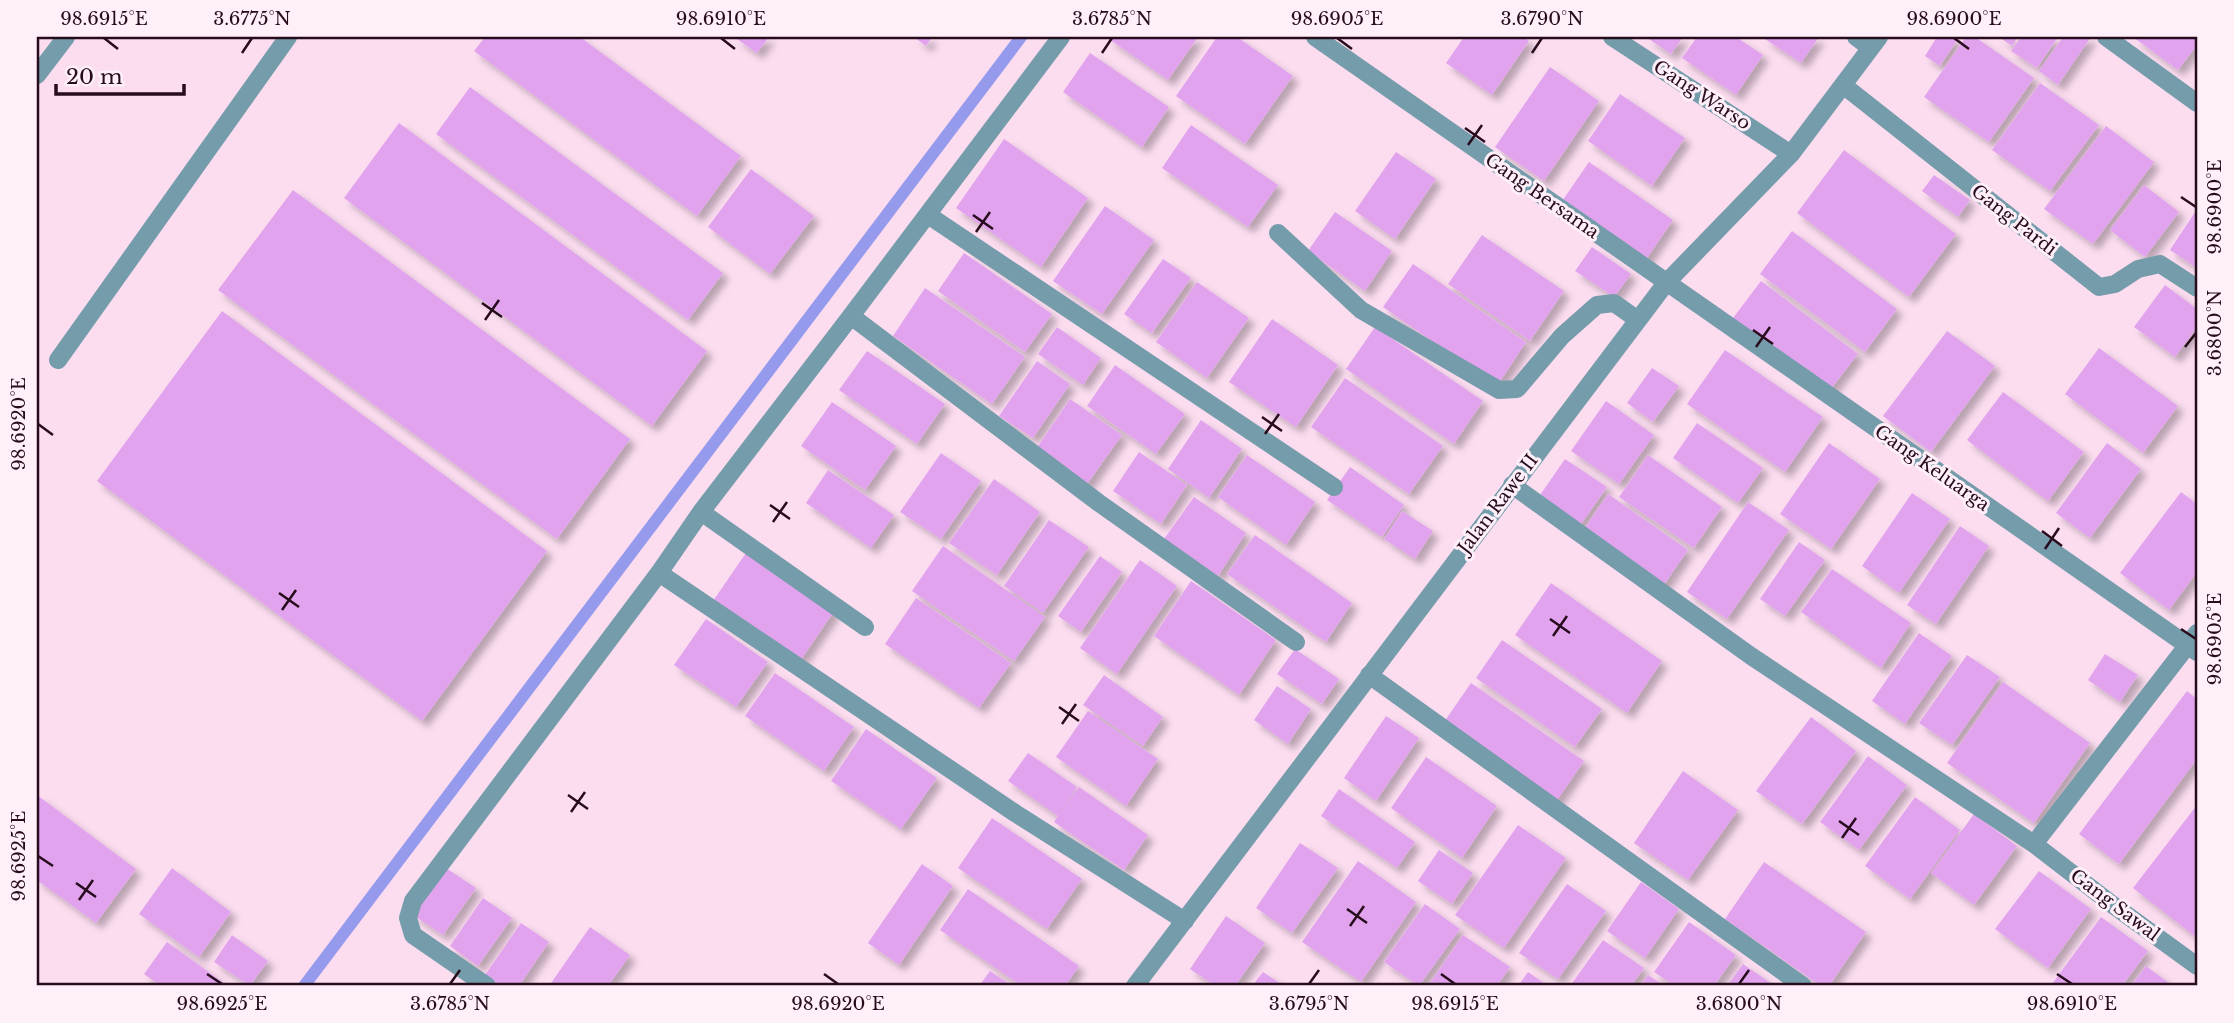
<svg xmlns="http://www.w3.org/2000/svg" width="2234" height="1023" font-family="'Libre Baskerville',serif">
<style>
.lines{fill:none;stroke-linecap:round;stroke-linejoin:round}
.stream{stroke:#969aed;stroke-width:12}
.building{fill:#e1a3ed;filter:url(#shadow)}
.lane{stroke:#759caa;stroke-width:18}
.street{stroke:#759caa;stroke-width:18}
.ticks{fill:none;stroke:#270c1e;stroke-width:2.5}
.labels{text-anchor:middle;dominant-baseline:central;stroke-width:6;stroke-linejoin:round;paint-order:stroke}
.street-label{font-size:18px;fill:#270c1e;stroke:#ffeff9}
.neatline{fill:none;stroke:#270c1e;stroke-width:2.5}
.ticks-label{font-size:18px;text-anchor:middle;fill:#270c1e}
</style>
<defs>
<filter id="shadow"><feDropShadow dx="6" dy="6" stdDeviation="3.5" flood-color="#0004"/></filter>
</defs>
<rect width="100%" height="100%" fill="#fcddf0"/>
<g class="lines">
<path class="stream" d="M304 986 1021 37"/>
</g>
<path class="building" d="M485 37H580L741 156 697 216 474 51Z
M734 37H769L757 53Z
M914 37H932L926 46Z
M1106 37H1198L1168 80Z
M1217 37H1237L1293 76 1245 144 1176 96Z
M1464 37H1524L1529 41 1492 95 1446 63Z
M1646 37H1683L1671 54Z
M1697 37H1736L1763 55 1736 95 1682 58Z
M1762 37H1819L1801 63Z
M1937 37H1959L1940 66 1925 56Z
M1966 37H1975L2034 78 1989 142 1924 97Z
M1999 37H2018L2012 46Z
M2021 37H2058L2037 68 2011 51Z
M2063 37H2091L2058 85 2039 71Z
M2133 37H2197V45L2178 70Z
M1090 53 1169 107 1142 147 1063 92Z
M1550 67 1599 101 1544 181 1495 147Z
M2040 83 2099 125 2050 191 1992 150Z
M470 87 723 273 688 320 436 134Z
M1620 94 1685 138 1652 186 1588 141Z
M399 123 707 351 652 426 344 198Z
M1191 125 1278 185 1248 227 1162 168Z
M2106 126 2154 162 2093 244 2044 209Z
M1004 139 1088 198 1041 267 956 208Z
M1844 150 1956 234 1909 297 1797 213Z
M1396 152 1436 179 1395 239 1355 211Z
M1589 162 1673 220 1643 264 1558 207Z
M751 169 814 216 770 274 708 227Z
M1934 175 1970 200 1958 217 1922 191Z
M2144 185 2179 212 2145 257 2110 230Z
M293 190 630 439 557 539 218 290Z
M1105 206 1154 240 1102 314 1053 281Z
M2197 209V268L2170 250Z
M1335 212 1392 251 1365 291 1308 251Z
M1792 231 1897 309 1865 352 1760 274Z
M1482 235 1564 291 1530 341 1448 284Z
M1592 247 1631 274 1614 297 1575 271Z
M964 253 1052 314 1025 352 938 291Z
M1163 259 1191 278 1152 333 1124 314Z
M1413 264 1526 342 1497 386 1383 307Z
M1761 281 1858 354 1830 390 1733 318Z
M1197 282 1249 318 1207 378 1156 342Z
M2165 285 2197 309V327L2175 357 2134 327Z
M925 288 1025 357 992 404 893 336Z
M222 311 547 551 422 721 97 481Z
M1272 319 1338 365 1296 427 1229 382Z
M1057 327 1101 358 1083 385 1038 354Z
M1375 327 1483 401 1454 444 1346 369Z
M1947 331 1995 366 1931 452 1883 416Z
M2099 348 2178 406 2143 453 2065 394Z
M1725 350 1823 417 1785 472 1687 404Z
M867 351 945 404 917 444 839 390Z
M1037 361 1070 384 1033 438 999 416Z
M1115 365 1185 414 1156 454 1087 406Z
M1652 368 1679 386 1653 422 1627 403Z
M1345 378 1443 446 1409 494 1311 427Z
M2003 392 2084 452 2048 501 1967 440Z
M1070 399 1122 435 1085 487 1034 452Z
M1606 401 1654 435 1619 484 1571 451Z
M832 402 896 446 865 490 801 446Z
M1201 420 1242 449 1209 498 1168 469Z
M1697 423 1763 468 1738 503 1673 458Z
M1829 443 1880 479 1831 549 1780 514Z
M2107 443 2141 469 2090 538 2056 513Z
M1139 452 1187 485 1161 524 1113 491Z
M941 453 981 481 941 539 900 512Z
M1247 455 1315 502 1286 545 1218 497Z
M1648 455 1722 507 1694 548 1619 497Z
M1565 459 1607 487 1579 527 1538 498Z
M1350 467 1404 505 1382 537 1327 500Z
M828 470 894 515 871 548 806 503Z
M994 479 1040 512 997 575 949 543Z
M2181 492 2197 504V572L2169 610 2120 573Z
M1912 493 1950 519 1899 593 1862 566Z
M1608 494 1688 550 1663 586 1583 531Z
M1194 497 1246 533 1218 576 1164 539Z
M1748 502 1789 530 1727 619 1687 592Z
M1402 511 1433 531 1415 559 1384 539Z
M1049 520 1089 547 1043 613 1004 586Z
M1960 526 1989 546 1936 624 1907 605Z
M1255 535 1352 603 1326 642 1227 574Z
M1799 542 1825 560 1785 616 1760 599Z
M943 546 1045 617 1014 661 912 591Z
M748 550 835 610 800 661 713 601Z
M1100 556 1122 572 1081 632 1058 616Z
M1140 560 1177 586 1117 674 1080 648Z
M1832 569 1911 623 1881 668 1801 612Z
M1191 581 1276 640 1239 695 1154 636Z
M1551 583 1662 661 1627 713 1515 635Z
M916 598 1011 663 979 708 885 644Z
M706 619 768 662 736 707 674 665Z
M1919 633 1952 656 1905 724 1872 701Z
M1502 640 1602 709 1575 747 1476 678Z
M1295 649 1339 679 1322 704 1277 674Z
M2105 654 2138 675 2120 702 2088 680Z
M1967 655 2000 677 1952 745 1919 723Z
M775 673 854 727 824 771 745 716Z
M1104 675 1163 717 1143 746 1083 705Z
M2003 682 2090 743 2034 823 1947 763Z
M1471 683 1584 761 1555 803 1442 725Z
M1277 686 1311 709 1288 744 1254 720Z
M2187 691 2197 699V759L2119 864 2079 834Z
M1088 711 1158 759 1126 806 1056 757Z
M1386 716 1419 738 1376 801 1344 778Z
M1811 717 1856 751 1802 824 1756 791Z
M866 729 937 778 901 829 831 781Z
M1028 753 1077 787 1063 808 1079 787 1148 835 1124 870 1054 822 1058 816 1008 781Z
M1868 756 1907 785 1859 850 1820 822Z
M1426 757 1497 806 1462 858 1391 808Z
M1683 771 1738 810 1688 880 1634 843Z
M1339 789 1415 842 1397 868 1321 816Z
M37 795 136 869 96 923 37 880Z
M1915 797 1960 830 1910 899 1865 866Z
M2197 805V938L2133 888Z
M1974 814 2017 846 1974 905 1931 873Z
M992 818 1082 879 1047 929 958 868Z
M1518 825 1566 858 1504 948 1455 915Z
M1300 843 1338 868 1292 933 1256 908Z
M1439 850 1473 873 1452 904 1418 881Z
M1358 861 1416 902 1361 982 1302 942Z
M1764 862 1866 932 1829 986H1821L1725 919Z
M922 864 953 886 899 965 868 943Z
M172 868 231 912 199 957 139 914Z
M446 868 476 888 443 935 413 915Z
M2039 871 2091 909 2048 968 1995 929Z
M1641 882 1679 909 1645 958 1607 931Z
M1567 884 1606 911 1558 979 1519 953Z
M968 889 1079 966 1065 986H1022L940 930Z
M483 898 512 918 478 966 450 946Z
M1425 904 1460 929 1419 986 1384 962Z
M1226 916 1265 943 1235 986H1215L1190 969Z
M2101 917 2148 951 2122 986H2054L2052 984Z
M1689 922 1736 955 1714 986H1675L1654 972Z
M521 923 549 942 519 986H501L485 975Z
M590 927 630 955 608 986H549Z
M232 935 268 961 250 986 214 962Z
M1463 935 1510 967 1497 986H1428Z
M1603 940 1644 968 1631 986H1570Z
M167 942 228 986H161L144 974Z
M1743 964 1775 986H1727Z
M2146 966 2173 986H2131Z
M990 971 1012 986H979Z
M1263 972 1284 986H1252Z
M1528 972 1548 986H1518Z
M1648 975 1665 986H1640Z"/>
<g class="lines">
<path class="lane" d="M37 75 66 37
M58 360 288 37"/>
<path class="street" d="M1315 37 2197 652
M1612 37 1791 154
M1856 37 1871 48
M2106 37 2197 103
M1843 85 2099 287 2115 284 2138 269 2160 264 2197 288
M928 215 1334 487
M1278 233 1361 310 1499 390 1517 389 1562 336 1597 305 1614 303 1638 320
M851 316 1099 503 1296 642
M1512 485 1751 656 2034 844 2113 905 2197 966
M701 512 865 627
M659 573 1015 813 1185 921
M1369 675 1803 986
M2034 844 2197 633
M487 986 413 935 408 918 413 901 659 573 701 512 851 316 1061 37
M1135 986 1666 283 1791 154 1879 37"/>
</g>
<path class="ticks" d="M104 38 118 49M721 38 735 49M1337 38 1352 49M1954 38 1969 49M242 53 252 38M1102 53 1112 38M1532 53 1542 38M1465 128 1485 142M1468 145 1482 125M2181 197 2196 207M973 215 993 229M976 232 990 212M482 303 502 317M485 320 499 300M1753 330 1773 344M1756 347 1770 327M2185 347 2196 333M1262 417 1282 431M38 424 53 435M1265 434 1279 414M770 505 790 519M773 522 787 502M2042 531 2062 546M2045 549 2059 528M279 593 299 607M282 610 296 590M1550 619 1570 633M2181 629 2196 639M1553 636 1567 616M1059 707 1079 721M1062 724 1076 704M568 795 588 809M571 812 585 792M1839 821 1859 835M1842 838 1856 818M38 856 53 866M76 883 96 897M79 900 93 880M1347 909 1367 923M1350 926 1364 906M207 974 222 984M824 974 838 984M1441 974 1455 984M2057 974 2072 984M450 984 460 970M1309 984 1319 970M1739 984 1749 970"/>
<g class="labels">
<g class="street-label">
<text transform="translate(1702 95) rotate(33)">Gang Warso</text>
<text transform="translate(1542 196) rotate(35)">Gang Bersama</text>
<text transform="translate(2014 220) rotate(38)">Gang Pardi</text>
<text transform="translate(1932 468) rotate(35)">Gang Keluarga</text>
<text transform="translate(1498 504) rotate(-53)">Jalan Rawe II</text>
<text transform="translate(2115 905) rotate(37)">Gang Sawal</text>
</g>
</g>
<rect width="2234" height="1023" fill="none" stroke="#ffeff9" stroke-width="77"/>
<path d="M56 84v10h128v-10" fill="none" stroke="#270c1e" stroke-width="3.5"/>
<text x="66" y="84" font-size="21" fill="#270c1e" stroke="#ffeff9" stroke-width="5" paint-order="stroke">20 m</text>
<rect x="38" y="38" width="2158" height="946" class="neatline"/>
<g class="ticks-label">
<text x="104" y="25">98.6915°E</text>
<text x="252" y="25">3.6775°N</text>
<text x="721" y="25">98.6910°E</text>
<text x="1112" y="25">3.6785°N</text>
<text x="1337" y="25">98.6905°E</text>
<text x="1542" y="25">3.6790°N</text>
<text x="1954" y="25">98.6900°E</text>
<text transform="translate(2215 207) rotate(-90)" y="6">98.6900°E</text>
<text transform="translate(2215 333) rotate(-90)" y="6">3.6800°N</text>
<text transform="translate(19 424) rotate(-90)" y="6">98.6920°E</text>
<text transform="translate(2215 639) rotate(-90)" y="6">98.6905°E</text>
<text transform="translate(19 856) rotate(-90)" y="6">98.6925°E</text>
<text x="222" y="1010">98.6925°E</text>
<text x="450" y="1010">3.6785°N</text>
<text x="838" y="1010">98.6920°E</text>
<text x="1309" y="1010">3.6795°N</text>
<text x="1455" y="1010">98.6915°E</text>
<text x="1739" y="1010">3.6800°N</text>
<text x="2072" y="1010">98.6910°E</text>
</g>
</svg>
